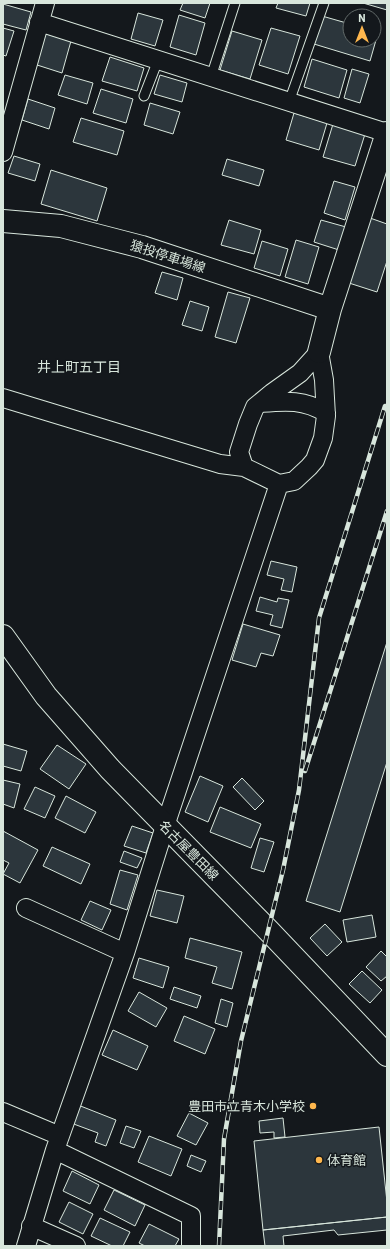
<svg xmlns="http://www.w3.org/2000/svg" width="390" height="1249" font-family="Barlow,'Noto Sans JP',sans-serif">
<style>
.building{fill:#2c363c;stroke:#d8e6dc}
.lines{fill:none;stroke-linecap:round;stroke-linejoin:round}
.lane-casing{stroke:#d8e6dc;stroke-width:11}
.street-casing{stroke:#d8e6dc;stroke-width:20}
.secondary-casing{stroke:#d8e6dc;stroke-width:24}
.primary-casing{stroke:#d8e6dc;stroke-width:24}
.lane{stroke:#14181c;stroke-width:9}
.street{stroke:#14181c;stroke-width:18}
.secondary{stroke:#14181c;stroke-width:22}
.primary{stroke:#14181c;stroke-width:22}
.rail-casing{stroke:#d8e6dc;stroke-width:4.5}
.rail{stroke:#14181c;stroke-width:3;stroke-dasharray:9;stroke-linecap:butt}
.poi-dot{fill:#ffb74d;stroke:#14181c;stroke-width:1.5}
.labels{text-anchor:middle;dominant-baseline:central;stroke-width:3;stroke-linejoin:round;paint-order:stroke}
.street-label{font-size:13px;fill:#d8e6dc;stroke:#14181c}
.poi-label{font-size:13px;fill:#d8e6dc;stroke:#14181c;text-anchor:end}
.neighbourhood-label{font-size:14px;fill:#d8e6dc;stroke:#14181c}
</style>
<rect width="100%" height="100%" fill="#14181c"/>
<path class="building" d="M183 3H210L205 18 180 10Z
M278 3H310L306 16 276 8Z
M363 3H387V10Z
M3 4 31 12 26 30 3 24Z
M138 13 163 20 155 46 131 39Z
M179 15 205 23 196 55 170 47Z
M322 16 350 24V40H374V32L378 33 370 61 314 44Z
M3 28 14 31 6 56 3 55Z
M271 28 300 36 288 74 259 65Z
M232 31 262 40 250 79 220 70Z
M43 33 71 41 62 73 34 64Z
M110 57 144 68 137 91 102 81Z
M312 59 347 70 339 98 304 87Z
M352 69 369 74 360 103 344 98Z
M65 75 93 83 87 104 58 95Z
M160 75 187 83 182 102 154 94Z
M101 89 133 99 126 123 93 113Z
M28 99 55 108 49 129 22 120Z
M150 103 180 112 173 134 144 125Z
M294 113 327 123 319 150 286 140Z
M81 118 124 131 117 155 73 142Z
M333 124 365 134 355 166 323 157Z
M14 156 40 164 35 181 8 173Z
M227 159 264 170 259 186 222 175Z
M51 170 107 188 97 221 41 204Z
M334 181 355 187 345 220 324 213Z
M370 218 387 224V261L377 292 349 283Z
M229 220 261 230 254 254 221 245Z
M321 220 346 227 339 250 314 242Z
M296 240 319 247 308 284 285 277Z
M262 241 288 249 280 276 254 268Z
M162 272 183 278 177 300 155 293Z
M228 292 250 298 236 343 215 337Z
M190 301 209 307 202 331 182 325Z
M271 561 297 567 292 592 281 590 284 579 267 575Z
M260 597 277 602 278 598 289 600 282 628 270 625 273 615 256 611Z
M243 624 280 635 273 656 261 653 256 667 232 660Z
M387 642V762L340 912 306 901Z
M3 744 27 751 21 771 3 766Z
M57 745 86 764 69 789 40 769Z
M200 776 223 786 208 822 185 812Z
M242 778 264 801 255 810 233 787Z
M3 780 20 784 14 808 3 804Z
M35 787 55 796 45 818 24 809Z
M66 796 96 812 85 833 55 818Z
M220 807 261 824 251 848 210 832Z
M132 826 153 833 146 853 124 846Z
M3 831 38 850 20 883 3 874 9 863 3 860Z
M260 838 274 842 264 872 251 868Z
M52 847 90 864 81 884 43 866Z
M124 851 142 858 137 868 120 862Z
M120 870 138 875 127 910 110 904Z
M157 890 184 896 177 923 150 916Z
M90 901 111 910 102 930 81 920Z
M372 915 376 937 347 942 343 920Z
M325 924 342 942 327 956 310 938Z
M190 938 242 952 232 989 212 983 217 967 185 958Z
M381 951 387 957V976L381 981 366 967Z
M139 958 169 967 163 988 133 978Z
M362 971 382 990 370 1003 349 984Z
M174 987 201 996 197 1008 170 999Z
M139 992 167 1008 156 1027 128 1011Z
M221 999 233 1003 227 1027 215 1023Z
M184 1016 215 1029 205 1054 174 1041Z
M113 1030 148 1046 137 1070 102 1055Z
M78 1105 116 1120 106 1146 95 1142 98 1133 71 1123Z
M189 1113 208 1123 196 1145 177 1136Z
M283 1118 285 1137 274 1138V1132L260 1133 259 1121Z
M126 1126 141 1131 134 1148 120 1143Z
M379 1127 387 1202V1217L263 1230 254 1141Z
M149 1136 182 1149 171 1176 138 1162Z
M191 1155 206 1161 201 1172 187 1166Z
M72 1171 99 1185 90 1204 63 1191Z
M114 1190 145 1205 135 1226 104 1210Z
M69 1202 93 1214 83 1234 59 1222Z
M387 1217V1230L338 1235 334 1230 283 1236 284 1246H265L263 1230Z
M100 1218 130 1232 123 1246H112L91 1236Z
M149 1224 179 1239 175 1246H145L139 1243Z"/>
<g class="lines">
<g class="lane-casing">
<path id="lane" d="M211 77 235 3
M144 96 158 60
M289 102 324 3"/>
</g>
<g class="street-casing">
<path id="street" d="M39 22 387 133
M3 152 45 3
M3 398 220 464 244 467 279 484 294 481 309 467 315 460 323 438 326 416 324 380 319 352
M260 403C285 401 304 399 326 413
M244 467 239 452 248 424 255 407 272 393 300 373 319 352
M26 908 125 953
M3 1112 60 1136
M55 1150 191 1216V1246
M31 1226 76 1246
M26 1246 55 1150 125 953 165 826 279 484"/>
</g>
<g class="secondary-casing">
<path id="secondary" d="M3 221 61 226 142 247 330 309
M319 352 330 309 387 133"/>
</g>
<g class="primary-casing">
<path id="primary" d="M3 636 46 696 110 769 269 931 387 1055"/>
</g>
<use href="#lane" class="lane"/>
<use href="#street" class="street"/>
<use href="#secondary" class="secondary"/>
<use href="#primary" class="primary"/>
<g class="rail-casing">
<path id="rail" d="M305 771 387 511
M219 1246 224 1139 241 1041 283 870 299 790 319 618 385 406"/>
</g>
<use href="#rail" class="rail"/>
</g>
<g class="poi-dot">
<circle cx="313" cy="1106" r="4"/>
<circle cx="319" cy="1160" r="4"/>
</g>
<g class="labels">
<g class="street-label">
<text transform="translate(168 256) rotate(18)">猿投停車場線</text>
<text transform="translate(189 850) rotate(45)">名古屋豊田線</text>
</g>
<g class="poi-label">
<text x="305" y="1106">豊田市立青木小学校</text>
<text x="327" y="1160" text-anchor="start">体育館</text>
</g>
<g class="neighbourhood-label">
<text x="79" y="366">井上町五丁目</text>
</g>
</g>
<rect width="390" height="1249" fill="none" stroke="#d8e6dc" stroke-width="8"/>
<g transform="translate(362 28)"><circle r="19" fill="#14181c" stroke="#626a69"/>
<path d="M0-3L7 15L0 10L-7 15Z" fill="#ffb74d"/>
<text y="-6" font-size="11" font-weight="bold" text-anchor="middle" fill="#d8e6dc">N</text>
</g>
</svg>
